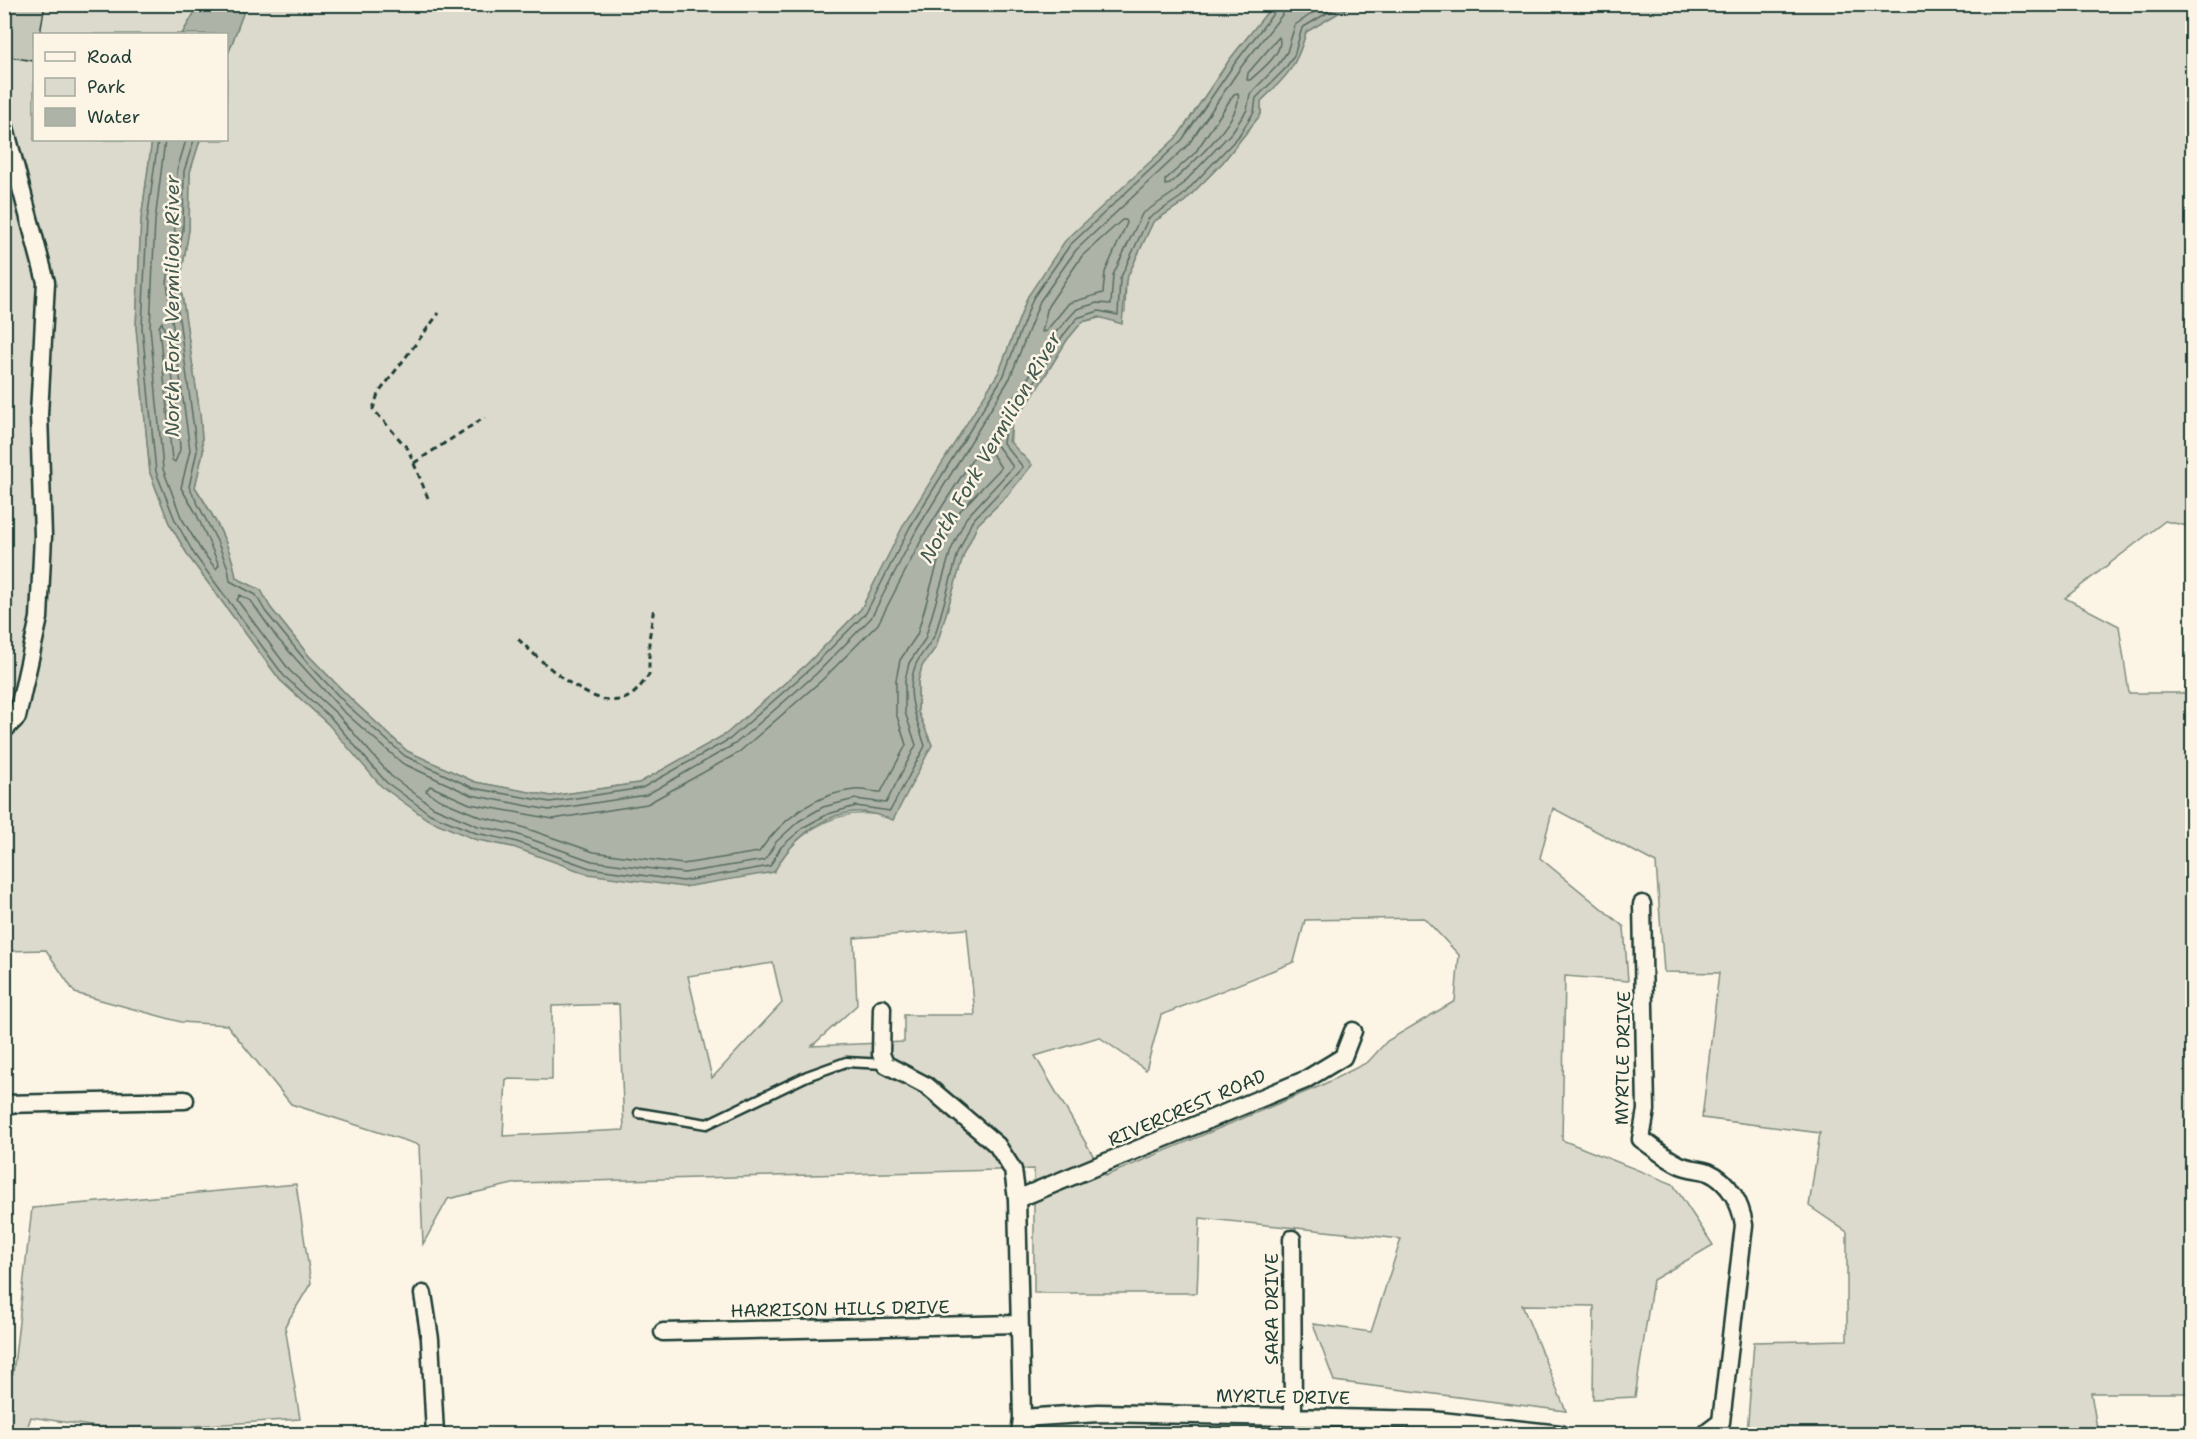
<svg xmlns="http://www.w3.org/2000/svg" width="2197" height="1439" font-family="'Shantell Sans',sans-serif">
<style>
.green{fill:#dcdacc;stroke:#7e8c80;stroke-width:1.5;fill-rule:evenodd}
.water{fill:#aeb3a7;stroke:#758479;stroke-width:1.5}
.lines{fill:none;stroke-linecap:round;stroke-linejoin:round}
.shore{stroke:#586c62;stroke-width:1.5}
.building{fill:#c5c7b9;stroke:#1f3d34;stroke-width:1.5}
.service-casing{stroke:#1f3d34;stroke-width:13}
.minor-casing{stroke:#1f3d34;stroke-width:21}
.path{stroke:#1f3d34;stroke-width:3;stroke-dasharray:6 4.5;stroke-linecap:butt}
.service{stroke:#fcf5e5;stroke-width:8}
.minor{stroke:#fcf5e5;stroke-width:16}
.labels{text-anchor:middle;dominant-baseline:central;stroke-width:5;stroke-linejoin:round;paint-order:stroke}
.street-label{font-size:18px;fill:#1f3d34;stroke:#fcf5e5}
.water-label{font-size:20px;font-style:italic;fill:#435a51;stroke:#fcf5e5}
</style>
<rect width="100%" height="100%" fill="#fcf5e5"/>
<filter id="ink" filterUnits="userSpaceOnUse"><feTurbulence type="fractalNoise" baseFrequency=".0167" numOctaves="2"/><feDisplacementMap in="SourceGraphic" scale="12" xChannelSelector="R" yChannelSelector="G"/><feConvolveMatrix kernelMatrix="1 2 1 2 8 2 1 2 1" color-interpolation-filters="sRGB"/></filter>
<g filter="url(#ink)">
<path class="green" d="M4 5H199L182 34H34V140H152L141 220 136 327 150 473 169 523 189 557 280 680 328 724 474 839 513 847 774 872C793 835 831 810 873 814L932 745 918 712V681L922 666 936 647 964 554 978 524 1007 496 1012 421 1030 400 1067 340 1082 322 1125 312 1126 280 1153 222 1184 202 1223 162 1261 114V101C1286 77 1297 66 1306 32L1352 5H2192V527L2165 521 2065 598 2119 626 2129 693H2192V1393H2091L2098 1434H1747L1754 1342 1847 1340V1232L1809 1206 1820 1133 1702 1118 1719 973 1664 972 1656 863 1553 808 1540 858 1624 927 1628 981 1565 976 1562 1140 1673 1184 1713 1245 1653 1280 1635 1397 1593 1399 1594 1306 1522 1305 1566 1411 1334 1381 1313 1324 1371 1332 1401 1239 1200 1218 1197 1293H1034V1169L517 1183 448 1199 423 1244 419 1145 291 1104 227 1025 181 1022 75 993 46 950 5 951ZM1424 918 1459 955 1455 1001 1387 1041 1368 1062 1320 1086 1105 1176 1035 1056 1099 1037 1146 1070 1161 1015 1294 962 1305 920ZM967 929 975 1015H904V1042L812 1046 857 1005 854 938ZM773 963 782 1003 712 1078 688 976ZM619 1004 624 1130 503 1136 506 1079 552 1080V1006Z
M246 5H1273L1230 59 1178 136 1126 187 1028 296 999 372 905 524 861 609 807 664 726 734 639 783 551 796 475 782 407 751 352 700 309 656 270 607 261 590 236 578C232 548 212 512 195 487L203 452 200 414 180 282 189 230 190 172 200 140H226L227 57Z
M296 1184 311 1283 285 1326 300 1419 193 1426 97 1427 31 1417 25 1434H5V1374H13L32 1208Z"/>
<path class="water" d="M199 5H246L227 57 226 34H182Z
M1273 5H1352L1306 32C1296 68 1287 76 1261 101V114L1223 162 1184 202 1153 222 1126 280 1122 324 1099 317 1082 322 1067 340 1030 400 1012 421 1009 441 1032 465 1007 496 978 524 964 554 936 647 922 666 918 681V712L932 745 893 820C881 816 868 811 855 812 820 815 789 842 774 872L684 887 588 874 513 847 474 839 427 819 381 786 328 724 280 680 189 557 169 523 150 473 136 327 141 220 152 140H200L190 172 189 230 180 282 200 414 203 452 195 487C212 513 232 547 236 578L261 590 270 607 309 656 352 700 407 751 475 782 551 796 639 783 726 734 807 664 861 609 904 524 999 372 1028 296 1065 241 1178 136 1230 59Z"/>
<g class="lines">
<path class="shore" d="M1285 4 1282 15 1241 67 1188 145 1076 250 1040 301 1010 378 916 531 871 618 816 674 735 744 646 795 549 810 471 795 402 763 342 710 277 638 251 601 240 595 237 600 290 671 337 714 391 776 433 807 478 826 516 834 592 861 684 873 765 860 776 842 799 821 823 807 855 799 886 803 916 745 905 712V680L909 663 925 639 951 550 966 518 1013 467 996 444 1000 414 1020 391 1057 331 1077 309 1097 303 1111 304 1113 275 1142 214 1176 191 1232 132 1247 110 1250 94 1278 65 1287 52 1295 25 1326 4
M1279 37C1285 52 1261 70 1250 80H1247L1248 73Z
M1238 93C1244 119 1188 167 1170 184L1165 185V180L1195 153 1234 94Z
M158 140 147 221 142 327 156 472 175 520 194 554 284 676 332 719 386 782 430 814 476 833 514 841 590 868 683 881 770 866 781 847 804 827 828 814 856 806 890 811 925 746C917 719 904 693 916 664 922 652 931 644 936 632L958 553 972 521 1023 467 1003 443 1007 417 1026 396 1062 337 1077 318 1099 311 1118 315 1120 279 1148 219 1181 197 1238 137 1254 112 1256 98 1284 70 1294 56 1302 28 1342 4
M165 140 155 221 150 327 163 469 181 517 201 550 216 569 219 565 196 513 181 488 190 450 167 283 175 229 177 170 186 140
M194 140 184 171 183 229 174 282 197 451 189 487 217 541 228 568 230 581 256 595 265 611 305 660 347 705 405 756 473 788 550 802 642 788 730 739 811 668 866 613 910 527 1004 375 1033 298 1070 245 1182 140 1235 63 1276 10 1277 4
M1122 220H1126L1127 223 1105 272 1103 293 1069 303 1046 331 1042 332 1048 306 1082 256Z
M162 322 167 338 178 417 180 450 175 462 172 460 159 327Z
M984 441 1001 468 958 513 942 548 917 635 900 660 896 680V713L906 745 881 792C872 792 863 789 854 790 814 794 780 821 759 852L683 864 594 852 519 826 481 817 438 799 426 791 430 786 470 804 553 819 647 804 738 753 822 680 878 624 924 535Z"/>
</g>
<path class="building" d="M11 4H45L40 34H34V61L4 56Z"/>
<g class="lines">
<g class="service-casing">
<path id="service" d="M639 1113 707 1124 807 1076 846 1062 885 1064"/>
</g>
<g class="minor-casing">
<path id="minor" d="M4 124 46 282 39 414 43 536 39 618 17 717 4 730
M1642 904 1646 1110 1641 1139C1653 1147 1666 1159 1680 1165 1689 1169 1699 1169 1708 1172 1729 1181 1741 1204 1744 1225L1721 1422 1705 1434
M882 1008 881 1054 885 1064 927 1086 997 1145 1013 1170 1017 1199
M4 1104 185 1100
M1292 1239 1293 1416
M423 1294 430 1339 435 1434
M663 1332 1018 1324
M1022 1418 1017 1199 1305 1080 1343 1057 1353 1031
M1020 1434 1022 1418 1098 1413 1432 1420 1560 1434"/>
</g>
<path class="path" d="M414 463 485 417
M428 498 408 449 373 409 378 394 439 313
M518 639C539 659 597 717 630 696 638 691 643 682 649 675V640L654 607"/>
<use href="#service" class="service"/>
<use href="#minor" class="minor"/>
</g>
</g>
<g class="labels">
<g class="street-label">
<text transform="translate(1623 1058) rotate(-89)">MYRTLE DRIVE</text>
<text transform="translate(1187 1108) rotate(-23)">RIVERCREST ROAD</text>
<text transform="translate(840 1309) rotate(-1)">HARRISON HILLS DRIVE</text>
<text transform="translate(1272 1309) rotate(-90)">SARA DRIVE</text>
<text transform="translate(1283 1397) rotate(1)">MYRTLE DRIVE</text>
</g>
<g class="water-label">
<text transform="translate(172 306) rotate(-90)">North Fork Vermilion River</text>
<text transform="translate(990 447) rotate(-60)">North Fork Vermilion River</text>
</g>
</g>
<rect width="2197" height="1439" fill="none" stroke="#fcf5e5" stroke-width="24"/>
<rect x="12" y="12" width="2173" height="1415" fill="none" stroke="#1f3d34" stroke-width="2" filter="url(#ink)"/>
<rect x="33" y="33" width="195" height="108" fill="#fcf5e5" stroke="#a4ab9e" stroke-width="1.5"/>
<rect x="45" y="52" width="30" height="9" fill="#fcf5e5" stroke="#a4ab9e" stroke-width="1.5"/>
<text x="87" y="63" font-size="18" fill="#1f3d34">Road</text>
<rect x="45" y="78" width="30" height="18" fill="#dcdacc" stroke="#a4ab9e" stroke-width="1.5"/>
<text x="87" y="93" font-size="18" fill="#1f3d34">Park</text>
<rect x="45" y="108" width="30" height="18" fill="#aeb3a7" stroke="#a4ab9e" stroke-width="1.5"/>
<text x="87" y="123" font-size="18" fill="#1f3d34">Water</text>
</svg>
